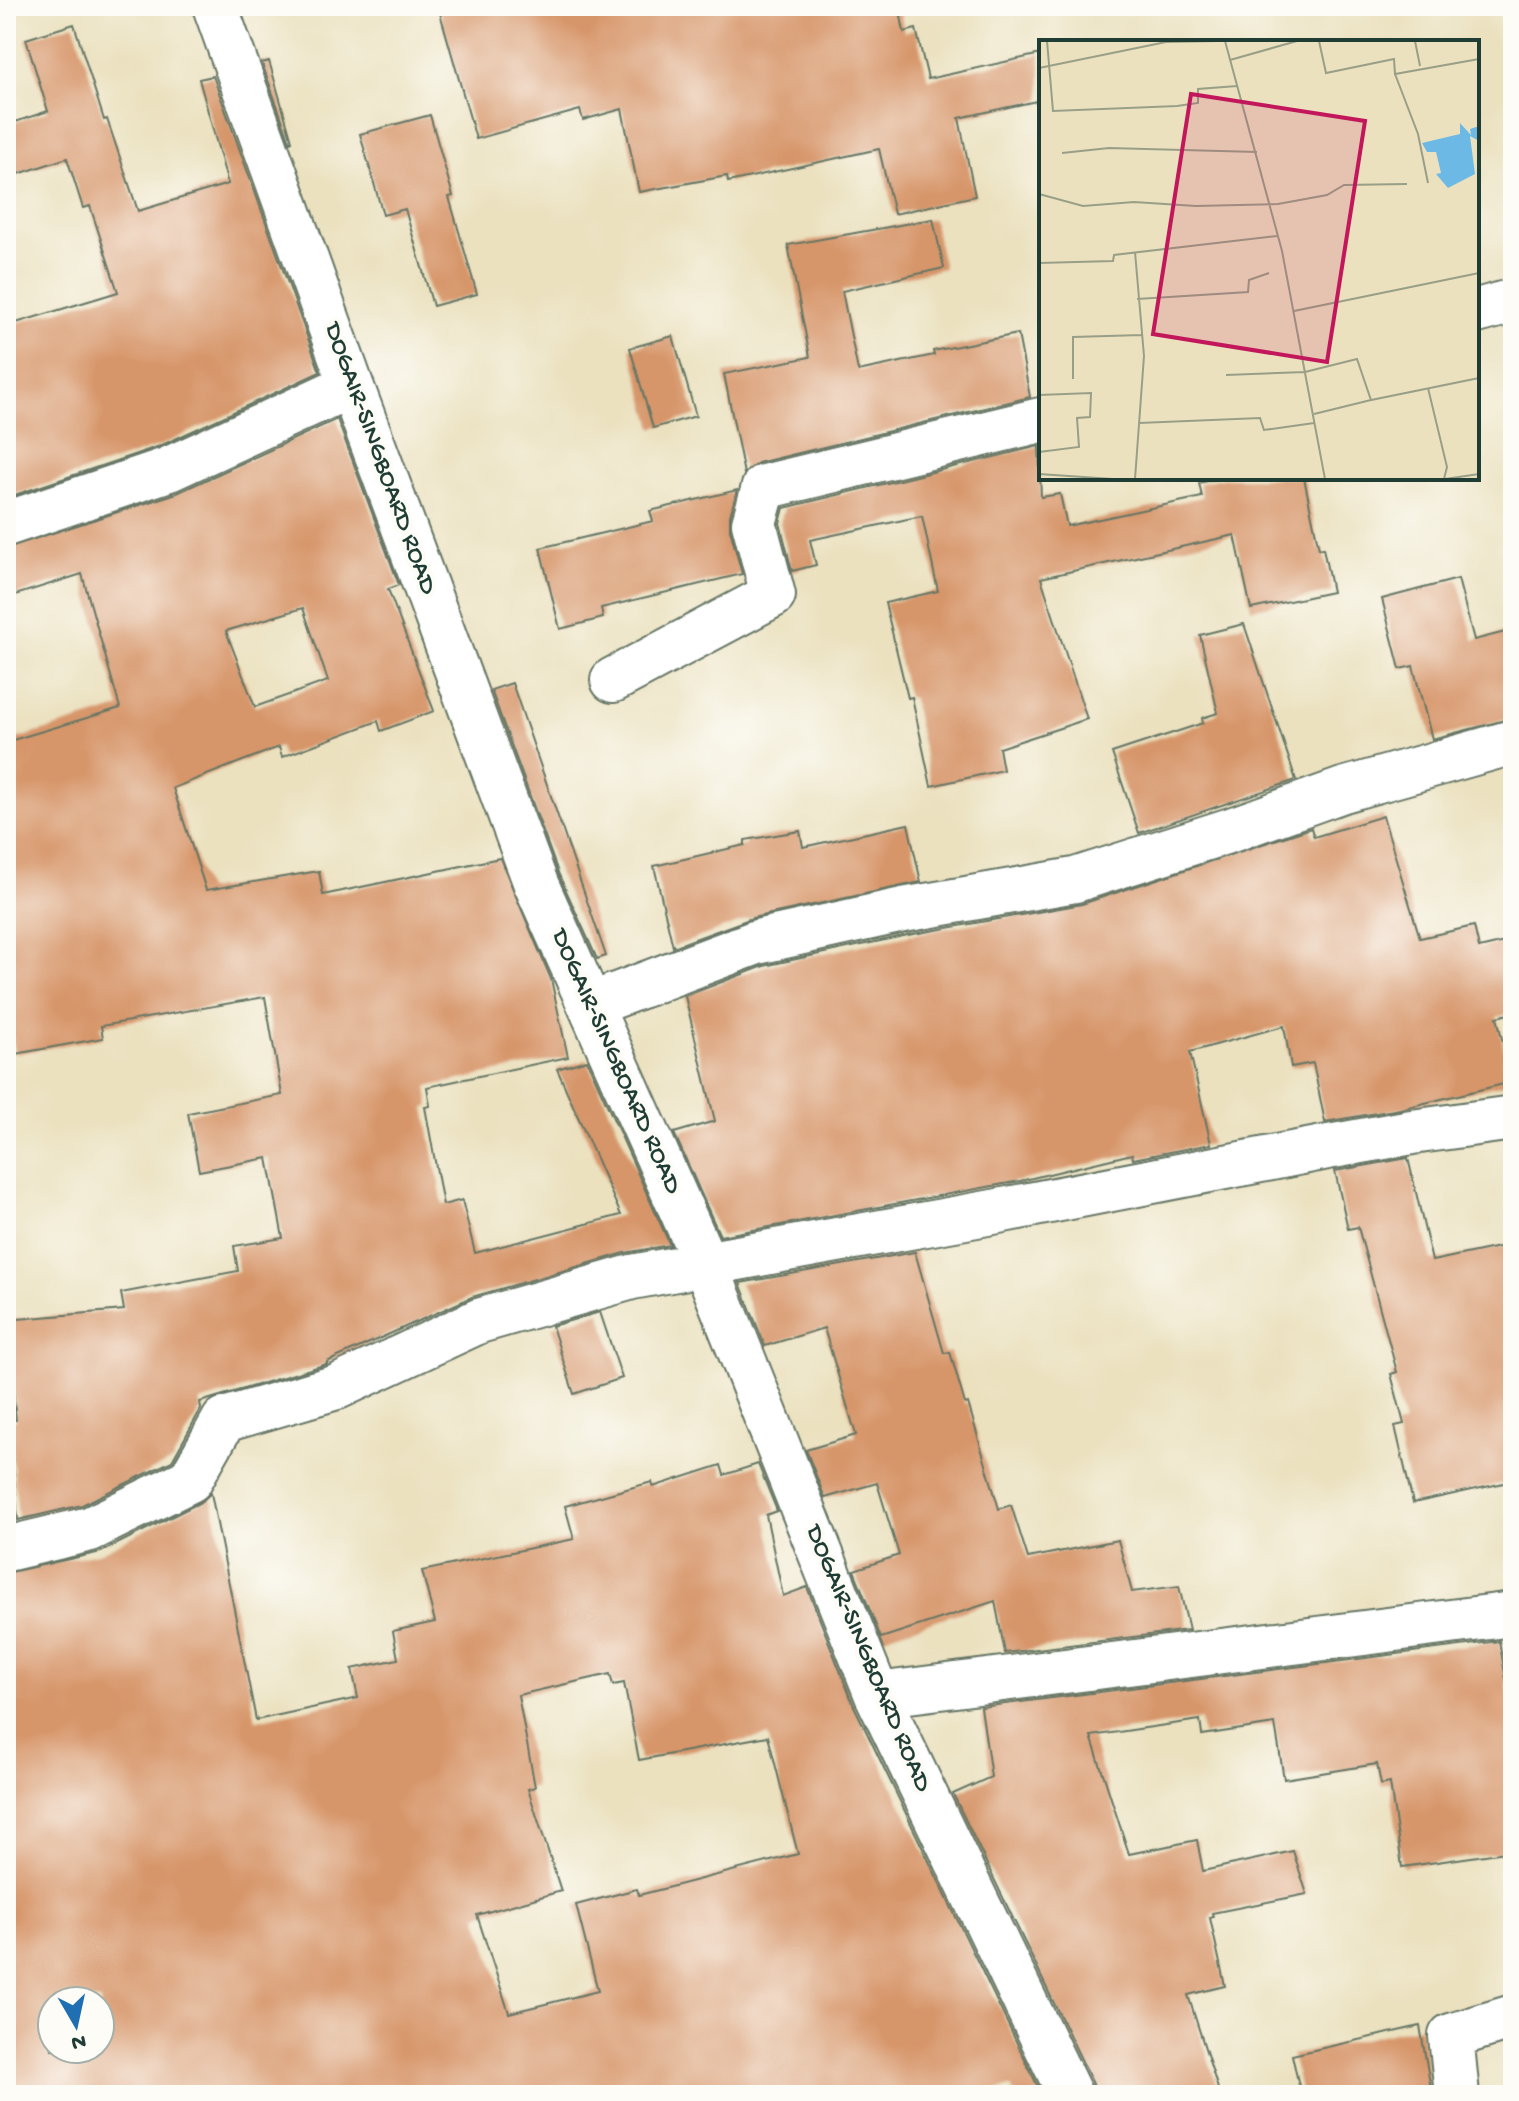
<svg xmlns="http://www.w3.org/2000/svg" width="1519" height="2101" font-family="'Gochi Hand',sans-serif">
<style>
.building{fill:#d7966a;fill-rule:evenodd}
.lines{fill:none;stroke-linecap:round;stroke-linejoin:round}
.minor-casing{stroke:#667665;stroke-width:48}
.minor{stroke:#fff;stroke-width:44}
.labels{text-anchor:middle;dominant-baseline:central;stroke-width:8;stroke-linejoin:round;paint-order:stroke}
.street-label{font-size:26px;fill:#1f3d34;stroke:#fdfcf7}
.inset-road{fill:none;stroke:#999f87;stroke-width:2}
.view{fill:#c2185b;fill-opacity:0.15;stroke:#c2185b;stroke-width:4}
.inset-edge{fill:none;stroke:#1f3d34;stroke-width:4}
</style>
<rect width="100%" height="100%" fill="#fdfcf7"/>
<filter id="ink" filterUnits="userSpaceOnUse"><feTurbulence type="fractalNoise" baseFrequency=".0125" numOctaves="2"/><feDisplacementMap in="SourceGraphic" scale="16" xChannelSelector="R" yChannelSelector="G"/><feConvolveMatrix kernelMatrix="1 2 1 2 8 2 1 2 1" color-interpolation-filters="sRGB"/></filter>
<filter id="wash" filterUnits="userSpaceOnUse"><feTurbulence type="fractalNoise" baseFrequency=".006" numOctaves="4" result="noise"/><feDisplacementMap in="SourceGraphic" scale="32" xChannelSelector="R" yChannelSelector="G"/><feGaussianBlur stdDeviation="1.8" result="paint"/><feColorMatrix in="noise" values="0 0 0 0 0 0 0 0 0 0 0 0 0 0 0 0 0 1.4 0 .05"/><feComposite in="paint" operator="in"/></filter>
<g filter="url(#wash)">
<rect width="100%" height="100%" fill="#ebe1bf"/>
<g id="blocks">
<path class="building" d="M438 6H899L904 32 916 29 928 79 1041 54V100L959 118 975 196 894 214 879 149 728 182 727 176 639 192 622 109 583 120 580 110 476 139Z
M74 24 104 120 107 119 138 211 228 184 199 79 213 76 320 372 160 446 6 498V326L118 292 90 206 83 208 67 158 6 178V125L48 111 26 39Z
M269 61 292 141 290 142 262 63Z
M430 115 453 196 449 197 477 294 433 306 405 209 383 215 360 134Z
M933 219 944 268 842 291 858 371 934 355 933 351 1018 334 1030 397 758 463 744 474 724 374 810 357 788 245Z
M673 336 696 416 653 428 630 348Z
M337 419 399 585 388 589 434 711 381 731 378 721 282 757 279 747 173 788 206 890 319 871 323 895 500 858 551 979 568 1057 427 1087 430 1106 425 1107 443 1205 462 1200 475 1253 621 1215 557 1069 587 1060 670 1245 625 1253 472 1297 327 1362V1364L200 1402 201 1409 172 1461 82 1505 18 1520 9 1421 16 1420 6 1320 124 1310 121 1293 238 1271 234 1246 283 1238 268 1158 199 1171 188 1113 282 1095 265 997 101 1026 103 1038 15 1054 6 1004V742L120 708 82 574 6 598V548L177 493ZM303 608 328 681 255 707 226 631Z
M1039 446 1041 497 1060 494 1067 526 1202 497 1199 483 1221 478H1304L1319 549 1323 548 1332 592 1251 609 1235 535 1041 578 1087 719 999 748 1003 770 931 786 912 697 908 698 885 603 938 591 922 516 810 540 816 565 792 571 780 523 784 508Z
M737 490 730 516V529L742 574 601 608 603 618 560 629 540 548 653 521 650 511Z
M1458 579 1474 640 1513 630V718L1432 739 1413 666 1400 669 1382 599Z
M1244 624 1296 780 1139 833 1112 753 1203 723 1202 718 1218 713 1200 635Z
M512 683 606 956 597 959 559 875 491 690Z
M1383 816 1420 938 1474 926 1479 948 1513 940V1013L1497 1017 1512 1082 1400 1109 1325 1122 1313 1063 1291 1067 1284 1026 1190 1052 1211 1144 1133 1159 1132 1154 1020 1181 720 1236 674 1133 715 1121 685 996 764 966 908 935 1082 904 1311 828 1314 837Z
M908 824 921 882 752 918 673 947 654 866 745 845V840L800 831 803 847Z
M1408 1158 1432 1261 1513 1244V1481L1413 1503 1395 1426 1404 1424 1391 1374 1397 1372 1358 1227 1348 1229 1335 1171Z
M915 1252 944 1353 950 1352 965 1404 968 1403 999 1509 1011 1505 1028 1558 1118 1540 1132 1592 1179 1586 1189 1630 1005 1653 995 1601 881 1638 854 1570 899 1555 877 1483 825 1498 806 1450 856 1435 824 1328 765 1346 740 1283Z
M600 1312 622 1378 574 1394 552 1326Z
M758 1464 777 1511 766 1515 783 1596 807 1587 854 1706 1042 2095H1014L1011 2087 977 2095H6V1573L101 1552 201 1502 211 1493 256 1720 358 1698 352 1669 398 1659 393 1631 435 1622 422 1571 574 1539 565 1506 652 1482 653 1487 721 1465 724 1475ZM610 1674 613 1685 624 1683 639 1760 768 1736 798 1854 639 1895 637 1889 576 1905 598 1991 509 2013 477 1915 561 1891 528 1789 535 1787 518 1695ZM52 2001H100V2049H52Z
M1499 1641 1513 1717V1851L1402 1867 1390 1783 1381 1785 1377 1764 1284 1779 1275 1724 1202 1735 1200 1720 1091 1736 1129 1854 1197 1840 1203 1871 1293 1851 1307 1894 1212 1913 1213 1917 1210 1918 1225 1986 1188 1995 1220 2095H1095L1093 2084 953 1794 991 1777 981 1707Z
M1420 2026 1432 2095H1301L1292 2055Z"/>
</g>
</g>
<g filter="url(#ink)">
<use href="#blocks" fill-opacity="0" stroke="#667665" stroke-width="2"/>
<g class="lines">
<g class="minor-casing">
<path id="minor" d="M215 6 351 385 536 884 705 1263 877 1695 1070 2095
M1477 311 1513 301
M6 524 169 469 351 385
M613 680 773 595 754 523 764 487 1041 420
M590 1005 757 942 903 910 1075 880 1231 830 1343 790 1513 742
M6 1549 90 1529 190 1480 224 1420 337 1387 479 1321 632 1277 993 1212 1328 1147 1412 1132 1513 1118
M877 1695 1513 1614
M1457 2095 1451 2036 1513 2017"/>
</g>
<use href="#minor" class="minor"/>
</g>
</g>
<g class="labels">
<g class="street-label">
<text transform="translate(379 459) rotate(70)">DOGAIR-SINGBOARD ROAD</text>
<text transform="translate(615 1062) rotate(66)">DOGAIR-SINGBOARD ROAD</text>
<text transform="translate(867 1659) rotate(67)">DOGAIR-SINGBOARD ROAD</text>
</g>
</g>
<g transform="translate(1039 40)">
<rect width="440" height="440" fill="#ebe1bf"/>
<path d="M421 83 432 95 431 89 440 86V101L431 96 436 134 409 148 397 134 402 133 397 112H388L383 103 421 94Z" fill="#6db9e6"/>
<path class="inset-road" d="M8 1 14 71 138 66 159 63V49L198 46M186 1 243 211 286 439M280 1 287 33 355 19 356 34 440 19M376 1 381 26M191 20 258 1M0 28 127 2 180 1M356 34 379 94 389 143M23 113 70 108 218 112M0 154 44 166 95 162 157 166 239 164 288 155 305 145 368 144M96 212 105 316 96 439M0 223 74 221 75 215 238 196M98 259 209 252 210 240 230 233M255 271 440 233M187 335 266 332 318 319 332 360 440 338M34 339V297L103 295M389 348 408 427 405 439M0 355 52 353 51 377 38 378 40 407 0 412M275 374 332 360M100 383 221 378 225 390 275 383M0 434 74 439M406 439 440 434"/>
<path class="view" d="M152 54 326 81 288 322 114 294Z"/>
<rect width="440" height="440" class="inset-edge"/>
</g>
<rect width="1519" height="2101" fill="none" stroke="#fdfcf7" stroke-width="32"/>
<g transform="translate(76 2025) rotate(171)"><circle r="38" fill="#fdfcf7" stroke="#a4b0a9" stroke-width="2"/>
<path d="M0-6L14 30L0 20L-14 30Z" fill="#1f6fb2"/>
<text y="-12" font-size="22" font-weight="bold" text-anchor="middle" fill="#1f3d34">N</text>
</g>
</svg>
